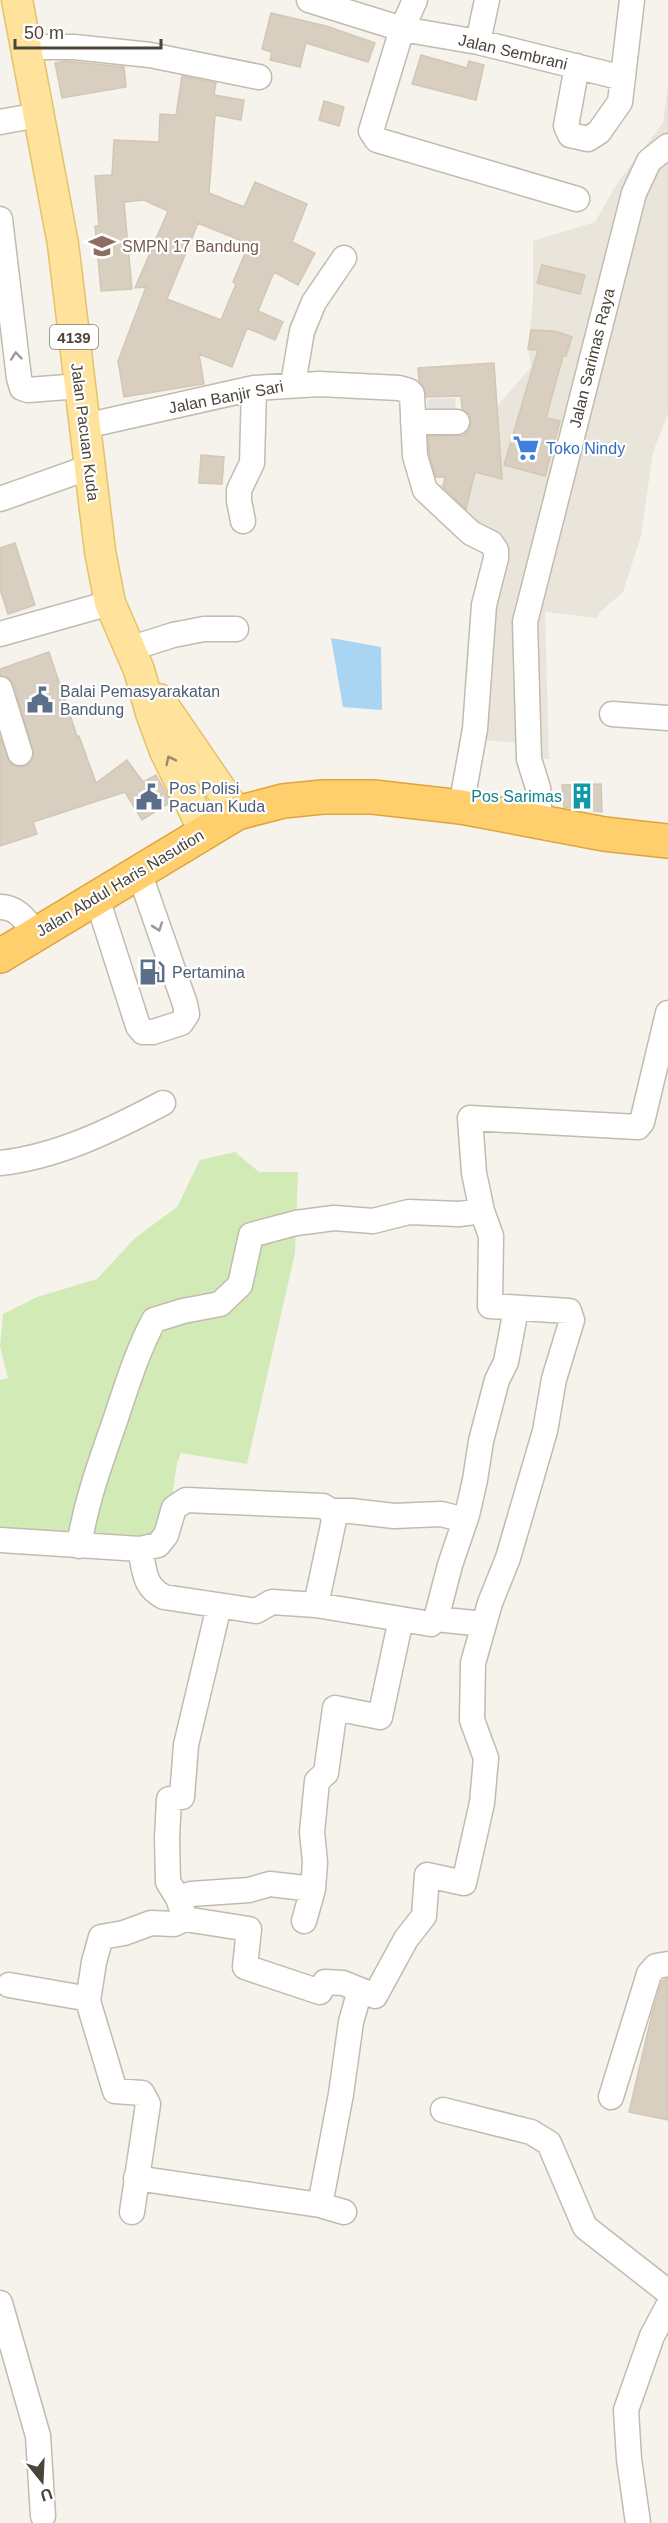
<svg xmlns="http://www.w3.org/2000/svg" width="668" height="2523" font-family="Arial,sans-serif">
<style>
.residential{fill:#eae5da}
.green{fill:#d2eab5}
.parking{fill:#e5e3e0}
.water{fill:#a9d4f2}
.building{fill:#d8cfc1;stroke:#d3c7b4;stroke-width:1.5;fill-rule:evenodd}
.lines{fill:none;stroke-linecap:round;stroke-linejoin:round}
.minor-casing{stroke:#c2bbae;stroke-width:27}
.major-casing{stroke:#e6c16a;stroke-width:33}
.highway-casing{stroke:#e0a43c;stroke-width:36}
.minor{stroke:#fff;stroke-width:24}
.major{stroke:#ffe39c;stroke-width:30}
.highway{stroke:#ffcf6e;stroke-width:33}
.oneway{stroke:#9c9892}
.oneway2{stroke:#9c8c66}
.labels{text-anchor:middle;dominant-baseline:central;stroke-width:4.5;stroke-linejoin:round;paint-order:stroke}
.shield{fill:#fff;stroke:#817c74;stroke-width:1.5}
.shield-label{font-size:15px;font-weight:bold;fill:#4b4439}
.street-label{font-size:16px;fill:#4b4439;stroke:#fff}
.education-label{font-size:16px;fill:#785e54;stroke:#fff;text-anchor:start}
.shop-label{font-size:16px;fill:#366cbe;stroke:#fff;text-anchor:start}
.service-label{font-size:16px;fill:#4e5e75;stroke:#fff;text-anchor:start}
.culture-label{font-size:16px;fill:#0d838f;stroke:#fff;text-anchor:end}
</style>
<rect width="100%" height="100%" fill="#f6f3ec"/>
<path class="residential" d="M668 87V414L653 452 641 536 623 592 599 613 597 618 545 612 549 759H520L519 743 482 740 483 682 503 544 431 494 439 485 451 480 473 434 531 367 528 349 533 300V241L595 222 618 182 663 123Z"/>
<path class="green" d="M235 1152 259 1172H298L295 1253 247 1464 181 1453 177 1463 167 1533 153 1539 0 1533V1380L8 1378 0 1346 3 1314 37 1297 97 1279 135 1238 177 1207 200 1160Z"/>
<path class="parking" d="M455 398 456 413 428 414 427 399Z"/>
<path class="water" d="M331 638 381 647 382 710 343 707Z"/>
<path class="building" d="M271 13 326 26 375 43 368 62 306 43 300 67 270 60 272 52 262 49Z
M421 55 467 68 469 61 484 65 476 100 412 84Z
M65 61 124 67 126 87 62 98 55 63Z
M182 76 216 83 214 95 244 100 241 120 215 115 209 193 244 207 255 182 307 204 292 242 315 253 298 285 274 272 258 311 283 322 275 340 247 328 232 367 199 354 204 384 124 397 118 361 146 287 135 288 168 211 144 200 124 202 132 289 101 291 95 226H99L95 176 112 175 114 140 159 142 160 114 176 115ZM198 223 249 244 233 282 236 284 221 320 167 299Z
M324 101 344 107 339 126 319 120Z
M542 265 585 275 580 294 537 283Z
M531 330 555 331 572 337 566 356H563L546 418 560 421 545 476 504 465 538 350 528 349Z
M494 363 502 479 475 472 466 509 443 487 445 477H436L429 454 428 436 464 435 470 429V415L462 409 461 396 426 397 419 381 418 368Z
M201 455 224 457 222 484 199 483Z
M15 543 35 605 8 614 0 589V548Z
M49 652 77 736H79L96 783 127 760 143 782 156 775 171 802 142 820 125 792 33 822 37 834 0 846V737L11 764 17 767 25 766 31 762 34 756 14 685 9 678 0 675V669Z
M601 784 602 812 564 807 562 785Z
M668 1978V2120L629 2112 652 2014 662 1981Z"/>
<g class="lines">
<g class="minor-casing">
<path id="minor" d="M309 0 402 29 478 42 623 78
M415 0 402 29 371 131 377 140 577 199
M478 42 487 0
M28 47H74L150 55 259 77
M577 66 566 126 570 135 588 139 599 132 620 102 632 0
M0 122 39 115
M0 219 19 378 22 388 28 390 80 386
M293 384 302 331 314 302 344 258
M413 422H457
M85 426 254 388 319 384 399 388 409 391 412 394 415 456 425 490 471 533 491 543 496 550V558L484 605 475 729 461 807
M0 499 90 467
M243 521 239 501V490L252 463 254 388
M0 634 110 603
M129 649 173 635 204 629H236
M0 689 20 753
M612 714 668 718
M540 823 538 788 529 759 525 622 634 193 649 161 668 146
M97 898 138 1026 143 1032H153L181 1023 187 1014 185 1004 139 872
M0 907C18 907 26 921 36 934
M0 1163C57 1157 112 1130 163 1103
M331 1511H351L394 1516 441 1514 465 1520
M0 1540 140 1549 158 1545 166 1535 174 1508 186 1500 323 1506 331 1511 334 1520 316 1605
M79 1546C86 1501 101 1461 116 1418 127 1385 137 1352 154 1320L183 1311 220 1304 240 1285 251 1235 296 1223 334 1218 373 1221 409 1212 459 1214 482 1211
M140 1549C145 1571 143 1586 164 1597L256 1611 272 1602 316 1605 431 1624 436 1619 483 1624
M436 1619 450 1565 467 1515 475 1480 481 1441 497 1380 506 1362 516 1309
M178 1898 191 1894 249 1890 270 1884 313 1889
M185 1919 178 1898 168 1882 167 1838 169 1799 182 1797 186 1745 219 1606
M304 1921 313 1889 315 1862 312 1832 317 1781 326 1773 335 1708 380 1717 401 1619
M9 1985 84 1998 88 2001 115 2091 142 2093 148 2104 132 2212
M88 2001 94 1962 101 1937 124 1933 151 1923 174 1924 185 1919 249 1929 245 1967 320 1992 325 1982 343 1983 375 1996 406 1939 424 1916 427 1875 464 1883 482 1803 486 1758 472 1720 473 1663 490 1603 508 1558 545 1431 554 1379 572 1320 569 1311 490 1306 491 1236 482 1211 474 1173 470 1118 638 1127 642 1122 668 1013
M611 2097 649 1974 656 1966 668 1964
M443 2110 531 2132 549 2143 585 2227 668 2292
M136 2178 320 2205 344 2212
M320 2205 341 2094 351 2022 360 1990
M0 2303 38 2436 43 2516
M638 2523 629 2459 626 2410 652 2336 668 2306"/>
</g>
<g class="major-casing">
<path id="major" d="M17 0 63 244 100 551 110 603 139 670 151 713 165 751 204 831
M159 699 237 813"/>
</g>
<g class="highway-casing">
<path id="highway" d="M0 956 237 813 283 801 323 797H373L461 807 604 834 668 841"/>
</g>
<use href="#minor" class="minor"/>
<use href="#major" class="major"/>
<use href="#highway" class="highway"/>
</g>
<defs><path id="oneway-chevron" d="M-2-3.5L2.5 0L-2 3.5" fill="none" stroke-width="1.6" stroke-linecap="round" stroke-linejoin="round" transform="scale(1.5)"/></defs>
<g class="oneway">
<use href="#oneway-chevron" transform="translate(16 356) rotate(-96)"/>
<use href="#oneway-chevron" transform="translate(158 927) rotate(71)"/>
</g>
<use class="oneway2" href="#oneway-chevron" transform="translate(170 760) rotate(-116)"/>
<defs>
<g id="school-bare" transform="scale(2.07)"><path d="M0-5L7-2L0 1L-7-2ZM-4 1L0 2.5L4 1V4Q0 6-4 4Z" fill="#8d6e63" stroke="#fff" stroke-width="2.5" paint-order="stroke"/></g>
<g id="supermarket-bare" transform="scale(2.07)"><path d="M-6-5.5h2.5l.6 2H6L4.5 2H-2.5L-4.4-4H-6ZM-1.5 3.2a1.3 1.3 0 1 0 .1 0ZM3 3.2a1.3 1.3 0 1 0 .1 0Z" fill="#3f7fe0" stroke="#fff" stroke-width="2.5" paint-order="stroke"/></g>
<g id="civic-bare" transform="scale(2.07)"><path d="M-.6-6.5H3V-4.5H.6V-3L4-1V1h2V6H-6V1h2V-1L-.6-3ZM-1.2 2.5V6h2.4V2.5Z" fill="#5c6f8a" stroke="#fff" stroke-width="2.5" paint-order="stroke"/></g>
<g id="building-bare" transform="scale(2.07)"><path d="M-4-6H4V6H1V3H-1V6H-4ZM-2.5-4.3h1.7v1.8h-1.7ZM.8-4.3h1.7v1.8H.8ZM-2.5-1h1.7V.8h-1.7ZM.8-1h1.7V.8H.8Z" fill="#0f9aa8" stroke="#fff" stroke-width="2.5" paint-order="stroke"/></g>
<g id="fuel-bare" transform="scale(2.07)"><path d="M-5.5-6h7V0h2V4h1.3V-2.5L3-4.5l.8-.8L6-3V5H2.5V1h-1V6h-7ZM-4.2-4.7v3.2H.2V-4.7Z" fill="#5c6f8a" stroke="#fff" stroke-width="2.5" paint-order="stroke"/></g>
</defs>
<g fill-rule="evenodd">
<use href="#school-bare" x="102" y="246"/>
<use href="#supermarket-bare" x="526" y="448"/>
<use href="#civic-bare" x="40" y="700"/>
<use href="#building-bare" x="582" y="796"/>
<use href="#civic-bare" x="149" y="797"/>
<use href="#fuel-bare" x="152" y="972"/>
</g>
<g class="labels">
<rect class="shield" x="50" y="325" width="48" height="24" rx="4.5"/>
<g class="shield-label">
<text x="74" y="337">4139</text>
</g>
<g class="street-label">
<text transform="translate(513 52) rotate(13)">Jalan Sembrani</text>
<text transform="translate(592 358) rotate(-76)">Jalan Sarimas Raya</text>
<text transform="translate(226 397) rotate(-11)">Jalan Banjir Sari</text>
<text transform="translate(85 432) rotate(83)">Jalan Pacuan Kuda</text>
<text transform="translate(120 883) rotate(-31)">Jalan Abdul Haris Nasution</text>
</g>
<g class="education-label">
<text x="122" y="246">SMPN 17 Bandung</text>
</g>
<g class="shop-label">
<text x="546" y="448">Toko Nindy</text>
</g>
<g class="service-label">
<text x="60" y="691">Balai Pemasyarakatan<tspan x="60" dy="18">Bandung</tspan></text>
<text x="169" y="788">Pos Polisi<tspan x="169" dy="18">Pacuan Kuda</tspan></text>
<text x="172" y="972">Pertamina</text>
</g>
<g class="culture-label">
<text x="562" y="796">Pos Sarimas</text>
</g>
</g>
<g transform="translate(42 2481) rotate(162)" stroke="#ffffff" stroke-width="4.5" paint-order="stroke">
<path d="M0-4.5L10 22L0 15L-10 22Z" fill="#4b4439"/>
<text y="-9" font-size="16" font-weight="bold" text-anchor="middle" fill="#4b4439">U</text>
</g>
<path d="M15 39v9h146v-9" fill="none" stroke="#4b4439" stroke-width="3"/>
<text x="24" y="39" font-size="18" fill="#4b4439" stroke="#ffffff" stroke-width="4.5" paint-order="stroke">50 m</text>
</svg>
